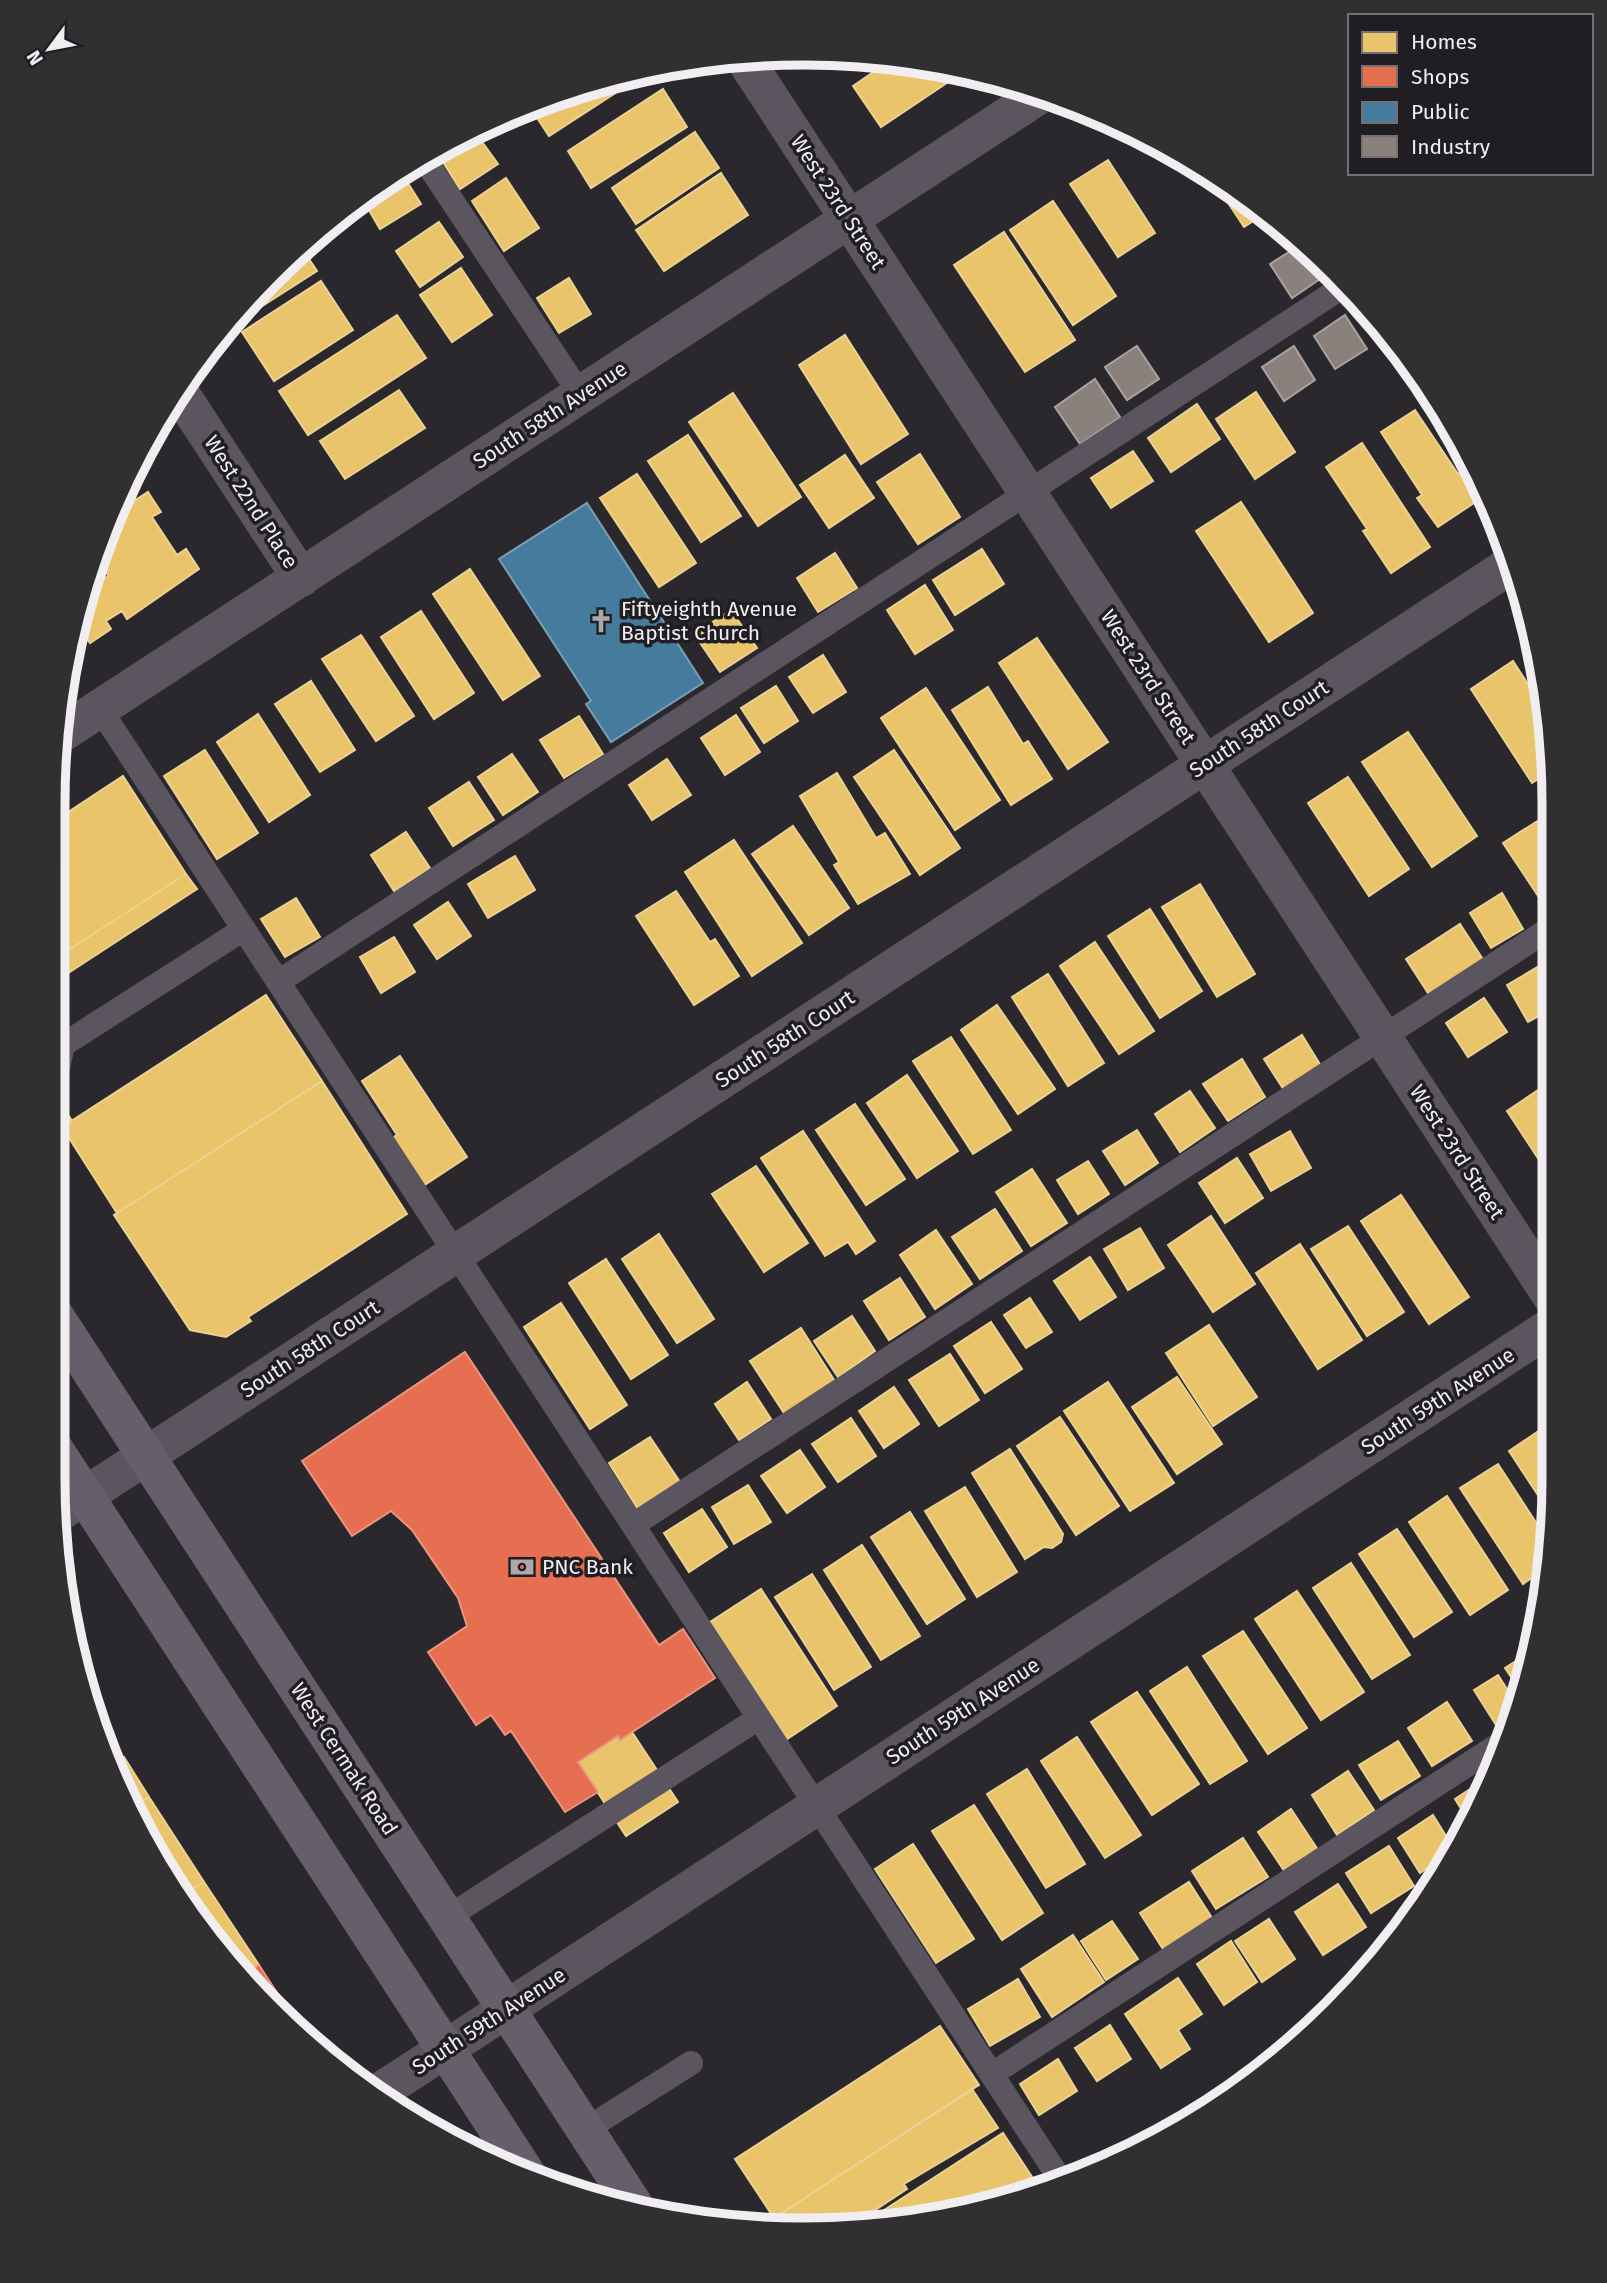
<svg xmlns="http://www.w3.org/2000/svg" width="1607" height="2283" font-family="'Fira Sans',sans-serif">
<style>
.homes{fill:#e9c46a;stroke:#ebd192;stroke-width:2}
.shops{fill:#e76f51;stroke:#ea9581;stroke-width:2}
.public{fill:#457b9d;stroke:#789eb6;stroke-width:2}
.industry{fill:#8a817c;stroke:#a9a29f;stroke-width:2}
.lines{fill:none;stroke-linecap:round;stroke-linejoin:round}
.service{stroke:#5b555f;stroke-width:24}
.minor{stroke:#5b555f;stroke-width:38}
.secondary{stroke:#665f6b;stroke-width:38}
.labels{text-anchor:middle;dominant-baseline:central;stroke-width:7;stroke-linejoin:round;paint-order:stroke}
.street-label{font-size:21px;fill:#f0eef1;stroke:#211e23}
.poi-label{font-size:21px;fill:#f0eef1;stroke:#211e23;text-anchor:start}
.rim{fill:none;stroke:#f0eef1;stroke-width:9}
</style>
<rect width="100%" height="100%" fill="#2a282c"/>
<path class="homes" d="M891 60 963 72 881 127 853 86Z
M648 72 549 136 530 107 562 92Z
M663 89 687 127 591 188 568 151Z
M475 132 498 164 460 189 436 151Z
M695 132 719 168 636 224 612 188Z
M1108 160 1155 233 1118 257 1070 184Z
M401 172 421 204 380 229 363 200Z
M721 173 748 215 664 271 636 230Z
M1211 177 1260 207 1266 213 1244 227Z
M506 178 539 228 504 251 472 201Z
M1053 201 1116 296 1073 325 1010 230Z
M439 222 463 257 420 287 396 251Z
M1004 232 1075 340 1025 372 954 265Z
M301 247 317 271 234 324 232 320Z
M461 268 492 315 452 342 420 295Z
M569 278 591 314 559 333 537 298Z
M321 281 353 330 274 381 242 332Z
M397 315 426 358 308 435 279 391Z
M845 335 908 434 861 464 799 365Z
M399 390 425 428 345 479 320 441Z
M1256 392 1295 452 1255 479 1216 419Z
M733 393 801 497 758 526 689 422Z
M1197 404 1220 439 1171 472 1148 438Z
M1415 410 1458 474 1467 468 1486 495 1438 527 1417 498 1422 495 1381 432Z
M688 435 741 516 701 542 648 461Z
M1362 443 1430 547 1391 573 1363 531 1367 529 1326 467Z
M1133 451 1153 481 1111 508 1091 478Z
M920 454 960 517 918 544 877 482Z
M845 455 874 498 829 528 800 485Z
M637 474 696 563 659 587 600 498Z
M148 492 161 512 152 517 177 555 186 549 199 569 127 619 122 611 106 621 111 629 90 643 84 634 71 643 94 569 101 581 108 576 99 552 106 527 111 524 109 517Z
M1241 502 1313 613 1269 642 1196 531Z
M982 549 1004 584 955 615 933 580Z
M835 553 857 588 818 612 797 578Z
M470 569 540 676 503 700 433 594Z
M925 585 953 630 915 654 887 610Z
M731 610 757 648 720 672 694 634Z
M421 611 474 693 434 719 381 637Z
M361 635 414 716 376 741 322 659Z
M1037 638 1108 742 1068 769 999 663Z
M823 655 846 692 813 713 789 677Z
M1539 658 1545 688 1529 664Z
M1513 661 1548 715V773L1532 783 1471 689Z
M311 681 355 750 320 772 275 704Z
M776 686 798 721 764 743 741 708Z
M988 687 1023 744 1028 741 1052 779 1011 805 952 710Z
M926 688 1000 800 955 830 881 718Z
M258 714 310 795 269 822 217 742Z
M736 715 760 752 725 775 701 738Z
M579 716 603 754 564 778 540 740Z
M1408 732 1477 836 1432 867 1362 762Z
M205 750 258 833 217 859 164 776Z
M894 750 960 848 920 875 854 777Z
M512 754 538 792 503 815 478 777Z
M667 759 691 795 652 820 629 785Z
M837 773 876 838 885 833 910 874 858 904 834 865 839 862 800 796Z
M123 776 186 874 53 960V822Z
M1348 777 1409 869 1369 896 1308 803Z
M469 782 494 820 453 846 429 808Z
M1539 820 1549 835V902L1544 905 1503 843Z
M793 826 849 908 809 935 752 854Z
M406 832 430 868 394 891 371 855Z
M734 840 802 943 752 976 685 872Z
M515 856 535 890 488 918 468 884Z
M186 874 197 889 53 983V960Z
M1200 884 1255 974 1217 997 1162 907Z
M676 891 710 942 715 939 739 976 694 1005 636 916Z
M1502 893 1523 929 1491 948 1470 913Z
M296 898 320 937 285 957 261 919Z
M448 902 471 936 437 959 414 925Z
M1150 909 1202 991 1160 1018 1108 936Z
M1460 924 1484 961 1430 996 1406 959Z
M394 937 415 972 381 993 360 957Z
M1095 942 1154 1031 1119 1054 1060 966Z
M1546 962 1550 969V1010L1528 1022 1507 985Z
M1048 974 1104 1063 1068 1086 1012 997Z
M266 995 322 1081 117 1213 62 1127Z
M1484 998 1507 1032 1468 1057 1446 1023Z
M997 1005 1055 1089 1018 1114 961 1030Z
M1302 1035 1321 1066 1284 1090 1264 1059Z
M951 1037 1011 1130 973 1154 913 1061Z
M400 1056 467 1157 423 1186 392 1138 397 1135 362 1081Z
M1242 1059 1265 1097 1228 1121 1203 1084Z
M907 1075 958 1151 917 1178 867 1103Z
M322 1081 407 1214 248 1317 251 1321 226 1337 190 1330 114 1215Z
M1550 1082 1551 1178 1507 1111Z
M53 1091 72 1121 56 1131 53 1127Z
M1190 1091 1215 1128 1180 1152 1155 1114Z
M855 1104 905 1179 866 1205 816 1130Z
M1137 1130 1158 1163 1125 1185 1103 1151Z
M803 1131 875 1241 856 1254 848 1242 825 1256 761 1158Z
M1290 1131 1311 1168 1271 1191 1250 1154Z
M1237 1158 1263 1198 1225 1223 1199 1183Z
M1088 1161 1109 1194 1078 1214 1057 1180Z
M756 1166 808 1243 764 1272 712 1194Z
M1032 1169 1067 1223 1031 1246 996 1192Z
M1401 1195 1469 1297 1429 1324 1361 1221Z
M995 1209 1022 1251 980 1279 952 1237Z
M1211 1216 1255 1284 1213 1312 1168 1245Z
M1348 1226 1404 1312 1367 1336 1311 1249Z
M1140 1228 1164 1268 1128 1290 1104 1249Z
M936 1230 972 1284 935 1309 900 1255Z
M659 1234 714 1319 677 1343 622 1259Z
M1300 1244 1362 1340 1318 1369 1256 1273Z
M1090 1257 1116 1297 1080 1320 1054 1281Z
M606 1259 668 1355 631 1379 569 1283Z
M900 1278 925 1317 889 1340 864 1301Z
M1030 1298 1052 1332 1026 1348 1004 1315Z
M561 1303 627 1405 590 1429 524 1327Z
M852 1316 875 1351 838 1377 814 1341Z
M991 1322 1022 1369 985 1393 954 1346Z
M1209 1325 1257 1397 1213 1426 1166 1353Z
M801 1328 836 1383 786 1416 750 1361Z
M950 1354 979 1400 939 1426 909 1380Z
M1177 1377 1222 1444 1177 1474 1132 1407Z
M747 1382 771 1419 739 1440 715 1404Z
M1108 1382 1174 1483 1130 1511 1064 1411Z
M894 1387 919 1424 884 1448 859 1411Z
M1060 1417 1119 1506 1076 1535 1017 1446Z
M851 1418 876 1456 838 1482 812 1444Z
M1552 1422V1423L1553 1518 1509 1451Z
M650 1437 680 1482 638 1509 609 1463Z
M1010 1449 1063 1534 1061 1542 1052 1548 1044 1547 1025 1559 972 1473Z
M800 1450 825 1487 787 1513 761 1476Z
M1498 1464 1550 1544 1546 1568 1523 1584 1460 1488Z
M748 1485 771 1522 734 1544 712 1507Z
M965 1487 1017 1572 977 1597 925 1511Z
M1447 1496 1508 1590 1470 1615 1409 1522Z
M702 1509 727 1547 689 1572 664 1533Z
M910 1512 965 1599 927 1624 871 1537Z
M1397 1529 1452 1612 1414 1637 1359 1554Z
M862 1545 920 1636 881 1660 824 1570Z
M1351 1563 1410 1655 1372 1679 1313 1588Z
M812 1574 871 1667 834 1690 775 1597Z
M761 1589 837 1706 787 1739 710 1622Z
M1297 1591 1364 1692 1321 1720 1255 1619Z
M1243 1631 1307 1728 1268 1754 1203 1656Z
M1533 1650 1529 1673 1522 1693 1505 1668Z
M1187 1667 1247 1761 1210 1784 1150 1691Z
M1498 1675 1517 1705 1514 1714 1496 1725 1474 1690Z
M1137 1692 1199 1784 1152 1815 1091 1722Z
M1447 1702 1472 1741 1432 1766 1408 1728Z
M94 1712 120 1752 108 1760 92 1714Z
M632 1732 678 1802 626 1836 578 1762 618 1736 620 1740Z
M1077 1737 1141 1835 1105 1858 1041 1761Z
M1398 1741 1420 1776 1381 1800 1359 1765Z
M124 1757 149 1797 132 1808 110 1767Z
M1027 1769 1085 1864 1046 1888 987 1794Z
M1348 1771 1374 1810 1337 1835 1312 1795Z
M1490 1776 1477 1811 1470 1823 1455 1799Z
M149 1797 204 1882 180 1897 132 1808Z
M974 1805 1043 1913 1002 1940 932 1831Z
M1291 1809 1318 1850 1285 1872 1258 1832Z
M1433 1815 1454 1849 1420 1873 1398 1838Z
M1243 1838 1268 1877 1216 1909 1192 1871Z
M913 1844 974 1939 936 1963 875 1869Z
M1389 1846 1414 1886 1371 1913 1346 1873Z
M204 1882 259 1965 246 1973 180 1897Z
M1189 1882 1212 1918 1163 1949 1140 1913Z
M1338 1884 1366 1927 1323 1955 1295 1912Z
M1269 1919 1295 1959 1262 1982 1235 1941Z
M1112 1921 1138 1959 1106 1980 1081 1941Z
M1073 1935 1104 1982 1052 2017 1021 1969Z
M1231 1941 1257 1982 1224 2005 1197 1964Z
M1178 1978 1202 2014 1178 2030 1190 2049 1161 2068 1125 2014Z
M1018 1979 1040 2017 990 2046 968 2009Z
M1110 2025 1131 2059 1097 2081 1075 2048Z
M940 2026 979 2085 774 2218 735 2159Z
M1284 2043 1289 2051 1245 2080 1239 2072Z
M1058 2059 1077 2091 1039 2115 1020 2084Z
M972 2089 998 2128 904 2184 907 2189 851 2226 804 2230 781 2229 774 2218Z
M1178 2122 1179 2124 1137 2152 1136 2149Z
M1003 2133 1038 2186 950 2216 861 2225Z"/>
<path class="shops" d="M465 1352 659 1645 683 1629 715 1678 620 1740 618 1736 578 1762 598 1792 565 1812 511 1731 505 1735 491 1715 476 1725 428 1652 467 1626 458 1598 412 1530 391 1511 352 1536 302 1461Z
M259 1965 281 1999 273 2004 246 1973Z"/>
<path class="public" d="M587 503 703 683 611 742 586 704 591 701 499 559Z"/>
<path class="industry" d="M1300 245 1323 277 1292 298 1270 264Z
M1345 315 1367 349 1335 369 1314 336Z
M1137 346 1159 379 1127 400 1105 367Z
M1294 346 1315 380 1284 401 1262 367Z
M1095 379 1120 417 1080 444 1055 407Z"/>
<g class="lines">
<path class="service" d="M423 157 581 395
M100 709 1060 2179
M278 982 1344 286
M53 1072 58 1068 63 1045 244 929
M633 1525 1549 929
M448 1917 759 1718
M992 2074 1504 1741
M585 2130 691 2063"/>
<path class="minor" d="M744 58 1552 1297
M178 390 301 578
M59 735 1041 94
M57 1514 1512 564
M375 2095 1552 1326"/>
<path class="secondary" d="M53 1313 634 2205
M53 1447 528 2176"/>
</g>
<defs>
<g id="church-bare" transform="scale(1.89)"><path d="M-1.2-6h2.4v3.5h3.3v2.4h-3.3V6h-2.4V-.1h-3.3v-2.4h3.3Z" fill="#aba9ac" stroke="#211e23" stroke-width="2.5" paint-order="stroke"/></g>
<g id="bank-bare" transform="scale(1.89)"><path d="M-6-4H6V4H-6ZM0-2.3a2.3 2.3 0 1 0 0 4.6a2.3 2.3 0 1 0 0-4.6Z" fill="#aba9ac" stroke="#211e23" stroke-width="2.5" paint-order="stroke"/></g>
</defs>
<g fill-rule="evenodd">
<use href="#church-bare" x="601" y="621"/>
<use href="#bank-bare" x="522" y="1567"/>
</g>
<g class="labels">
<g class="street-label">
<text transform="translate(838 202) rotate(57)">West 23rd Street</text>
<text transform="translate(550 415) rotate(-33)">South 58th Avenue</text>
<text transform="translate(251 502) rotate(57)">West 22nd Place</text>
<text transform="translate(1148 677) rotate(57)">West 23rd Street</text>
<text transform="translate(1259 729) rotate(-33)">South 58th Court</text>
<text transform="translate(785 1039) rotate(-33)">South 58th Court</text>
<text transform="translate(1457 1152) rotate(57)">West 23rd Street</text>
<text transform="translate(310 1349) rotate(-33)">South 58th Court</text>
<text transform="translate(1438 1401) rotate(-33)">South 59th Avenue</text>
<text transform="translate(963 1711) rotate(-33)">South 59th Avenue</text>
<text transform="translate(344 1759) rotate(57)">West Cermak Road</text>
<text transform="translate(489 2021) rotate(-33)">South 59th Avenue</text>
</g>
<g class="poi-label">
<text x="621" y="609">Fiftyeighth Avenue<tspan x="621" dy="24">Baptist Church</tspan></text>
<text x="542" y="1567">PNC Bank</text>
</g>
</g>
<path d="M0 0H1607V2283H0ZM803 65H804A738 738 0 0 1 1542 803V1480A738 738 0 0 1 804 2218H803A738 738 0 0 1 65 1480V803A738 738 0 0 1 803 65Z" fill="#322f33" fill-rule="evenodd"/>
<path class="rim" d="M803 65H804A738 738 0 0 1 1542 803V1480A738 738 0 0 1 804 2218H803A738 738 0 0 1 65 1480V803A738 738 0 0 1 803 65Z"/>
<rect x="1348" y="14" width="245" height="161" fill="#211e23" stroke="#747175" stroke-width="2"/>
<rect x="1362" y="32" width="35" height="21" fill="#e9c46a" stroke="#747175" stroke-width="2"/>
<text x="1411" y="49" font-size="21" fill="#f0eef1">Homes</text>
<rect x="1362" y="66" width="35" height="21" fill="#e76f51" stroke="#747175" stroke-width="2"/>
<text x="1411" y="84" font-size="21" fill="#f0eef1">Shops</text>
<rect x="1362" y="102" width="35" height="21" fill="#457b9d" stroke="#747175" stroke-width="2"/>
<text x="1411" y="119" font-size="21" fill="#f0eef1">Public</text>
<rect x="1362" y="136" width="35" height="21" fill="#8a817c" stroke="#747175" stroke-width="2"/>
<text x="1411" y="154" font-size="21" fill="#f0eef1">Industry</text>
<g transform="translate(49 49) rotate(238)" stroke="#211e23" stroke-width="5" paint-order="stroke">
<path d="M0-5L12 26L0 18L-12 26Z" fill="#f0eef1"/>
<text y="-10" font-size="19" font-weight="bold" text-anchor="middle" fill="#f0eef1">N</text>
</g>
</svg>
